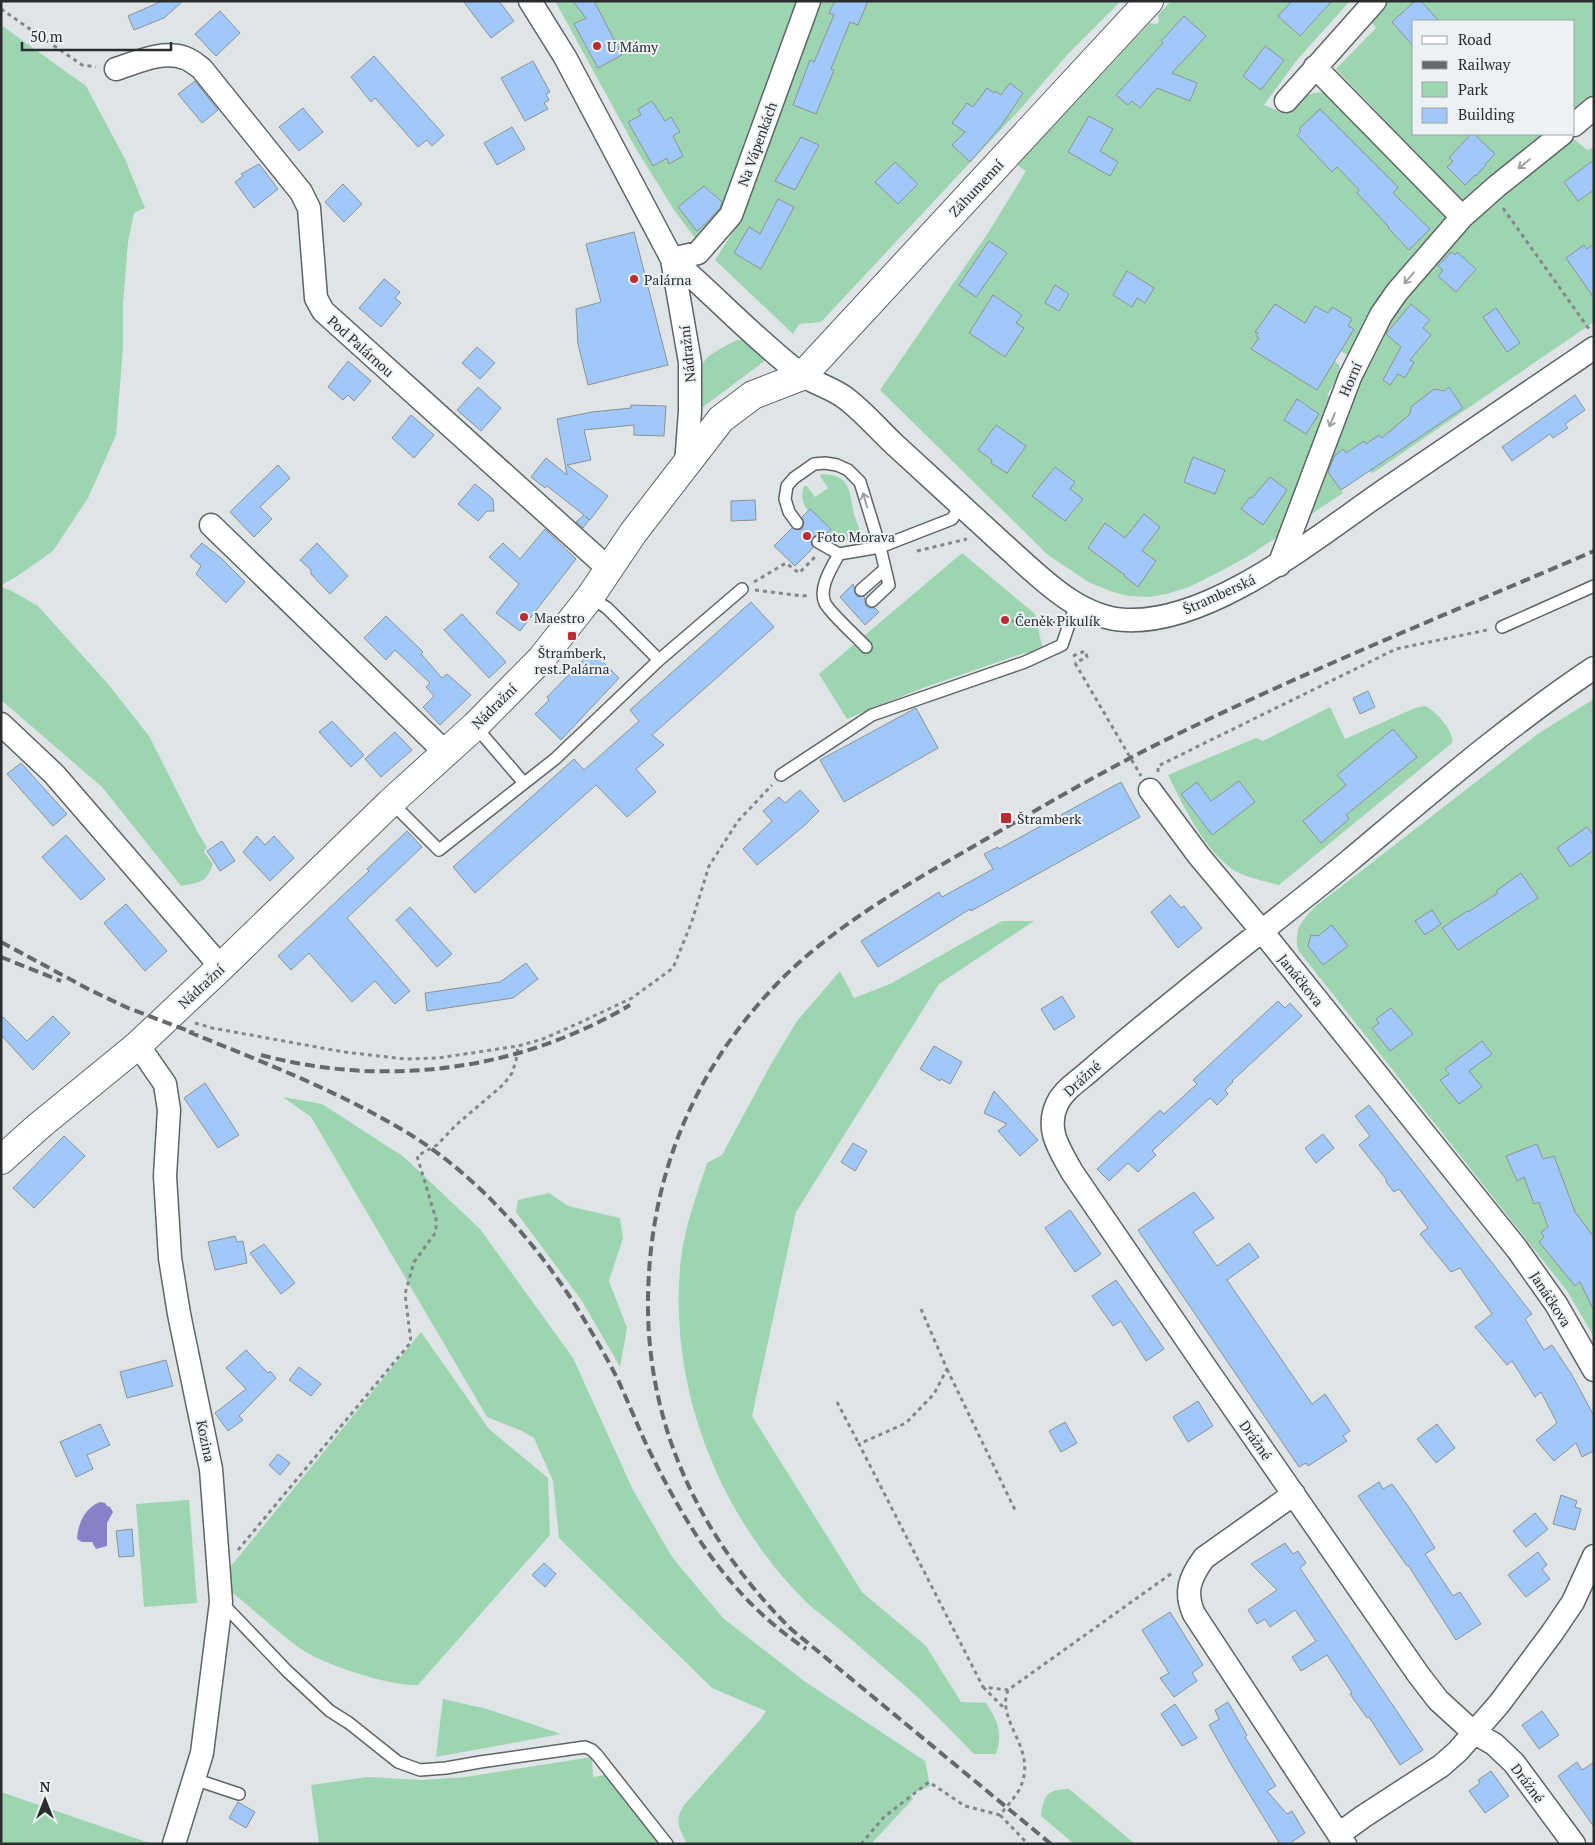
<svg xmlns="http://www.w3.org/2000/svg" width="1595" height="1845" font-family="'PT Serif',serif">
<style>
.green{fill:#9dd5b1}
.water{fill:#8782c7}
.building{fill:#a0c9fa;stroke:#8e9195}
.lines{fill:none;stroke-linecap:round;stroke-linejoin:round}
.lane-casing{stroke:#5f6466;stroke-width:14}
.street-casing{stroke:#5f6466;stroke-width:25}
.secondary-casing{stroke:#5f6466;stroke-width:30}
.path{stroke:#838789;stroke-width:3;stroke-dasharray:4 4;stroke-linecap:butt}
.lane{stroke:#fff;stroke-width:11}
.street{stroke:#fff;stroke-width:22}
.secondary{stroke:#fff;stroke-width:28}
.rail{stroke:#65696a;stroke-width:4;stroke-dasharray:10 5;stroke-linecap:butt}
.path-bridge{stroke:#838789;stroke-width:3;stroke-dasharray:4 4;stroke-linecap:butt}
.oneway{stroke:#9fa0a1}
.poi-dot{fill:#bc2c33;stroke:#ecf2f4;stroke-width:2}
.labels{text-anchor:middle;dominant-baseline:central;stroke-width:4;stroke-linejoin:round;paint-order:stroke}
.poi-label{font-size:14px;fill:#2a2d2e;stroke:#ecf2f4;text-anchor:start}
.street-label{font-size:14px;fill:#2a2d2e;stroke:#ecf2f4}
</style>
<rect width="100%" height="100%" fill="#dfe5e7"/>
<path class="green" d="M555 1H802L727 214 695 238 674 210 635 147Z
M819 1H1121L1067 55 1023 106 821 322 799 324 793 334 715 260 743 216Z
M1171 1H1350L1297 60 1264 105 1285 114C1297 103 1306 90 1325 93L1443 212 1445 219 1349 356 1310 333 1305 342 1335 361 1339 365 1341 371 1327 395 1331 397 1283 533 1247 557 1219 572 1189 587 1166 594 1149 597 1129 596 1113 592 1090 583 1048 555 880 390 988 233 1026 171 1017 165 1150 23 1157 24 1159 21 1158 15Z
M1389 1H1594V100L1574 116V21H1414V134H1551L1467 206 1336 69 1376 28 1371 21Z
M1 25 86 86 125 159 145 208 134 213 128 242 123 303V347L116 435 88 498 53 551 16 577 1 585Z
M1570 136 1587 150 1594 147V322L1373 473 1369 471 1341 490 1343 493 1304 519 1379 331 1465 225Z
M737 340H743L764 356 766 360 703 407C699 402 699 396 699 388 697 356 712 354 737 340Z
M821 474C851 474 849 491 854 514 856 522 862 530 859 537 851 540 843 541 836 537 831 535 827 530 823 527 812 516 797 504 804 486H807L815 497 828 488 820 476Z
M962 553 1035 614 1043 651 1024 653 920 689 847 719 819 674Z
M1 587 10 590 38 606 108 684 149 736 198 833 207 847 204 852 213 864C206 884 199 882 181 886L102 787 1 700Z
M1594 699V1337L1567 1291 1298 950C1294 927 1301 922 1316 906L1539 733Z
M1424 706C1434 708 1455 732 1452 743L1279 885C1264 881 1239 876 1228 866 1200 842 1184 807 1168 775L1256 738 1263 741 1330 707 1345 739 1415 708Z
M1002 921H1034L939 984 796 1212 752 1416 862 1592 926 1646 961 1702 986 1703C998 1721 1003 1733 996 1754H974C951 1731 929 1707 904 1685 882 1666 860 1647 838 1628 828 1620 816 1611 806 1602 717 1513 667 1384 681 1258 685 1226 697 1194 707 1163L722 1155 771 1064 797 1021 840 971 854 998 890 984Z
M283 1097 322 1104 404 1157 480 1229 573 1358 633 1490 672 1557 723 1618 804 1681 925 1761 930 1786 911 1794 913 1799 871 1844H687C679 1827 674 1822 684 1805L760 1720 766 1711 712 1688 559 1538 553 1481 534 1438 522 1431 487 1417 311 1117Z
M549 1193 568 1206 620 1218 623 1238 609 1281 627 1328 620 1367 582 1301 516 1212 518 1200Z
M421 1332 489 1429 548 1478 550 1535 418 1685C392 1687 322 1664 301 1649 276 1631 253 1609 229 1590L231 1566Z
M189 1500 197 1603 144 1607 136 1504Z
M443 1699 487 1709 561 1734 436 1757Z
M592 1757 593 1777 605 1775 612 1781 660 1844H319L311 1785 368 1777 422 1780 465 1777Z
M1069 1789 1135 1844H1074L1041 1816C1044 1794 1047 1790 1069 1789Z
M1 1792 152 1844H1Z"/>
<path class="water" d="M100 1502 105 1503 107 1506 110 1507 113 1512 107 1523V1546L96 1549 92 1542H82L77 1539C78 1523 85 1508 100 1502Z"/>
<path class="building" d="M162 1H183L164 18 134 30 128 16Z
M463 1H499L514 21 491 38Z
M573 1H594L622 55 598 68 574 24 586 18Z
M835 1H868L858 25 850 22 831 69 834 70 816 114 793 105 810 60 814 62 834 15 829 13Z
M1292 1H1332L1300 36 1278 16Z
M1415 1H1421L1439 21H1414V47L1392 22Z
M220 11 240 33 216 56 195 34Z
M1184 16 1206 36 1172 73 1197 83 1190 101 1157 88 1140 108 1132 101 1128 105 1116 95 1163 43 1161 41Z
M1265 46 1284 60 1261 90 1243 76Z
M374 56 444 135 432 146 427 140 418 147 375 98 371 102 351 77Z
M533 61 550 92 546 94 549 100 544 103 548 109 525 121 501 78Z
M195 81 218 110 202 123 178 94Z
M1010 83 1023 93 1001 126 970 162 952 145 965 132 952 123 967 103 973 107 987 88 994 93 995 91 1001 95Z
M652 101 665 121 671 117 680 132 673 136 683 156 669 164 667 158 653 166 628 122 641 115 638 109Z
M303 108 323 132 299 151 279 127Z
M1320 109 1398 187 1393 193 1430 229 1409 250 1388 228 1389 227 1357 193 1359 190 1337 167 1332 172 1297 135 1301 131 1299 129Z
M1089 116 1113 129 1100 151 1118 162 1110 176 1068 152Z
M512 127 525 149 497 165 484 143Z
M1471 134H1474L1495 154 1485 164 1486 165 1476 176 1475 175 1465 185 1447 167 1453 161 1449 158Z
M801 137 819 145 795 190 775 181Z
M1594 160V190L1578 201 1564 182Z
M895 162 918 184 898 204 875 182Z
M259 164 278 189 254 208 235 182 243 176 241 174Z
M343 184 362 204 344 222 325 202Z
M704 186 722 202 720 208 706 223 697 231 678 207Z
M778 199 794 207 761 269 734 253 749 227 760 234Z
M634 232 668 365 588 385 578 344 576 309 601 302 586 244Z
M989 241 1007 253 976 297 959 285Z
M1594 244V298L1566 258 1584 245 1587 249Z
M1451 252 1455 255 1457 252 1476 269 1456 292 1438 276 1443 270 1438 266Z
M1127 271 1154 288 1145 303 1137 298 1132 307 1113 295Z
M384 279 400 292 395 298 401 303 381 327 359 308Z
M1055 285 1069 294 1059 311 1045 303Z
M993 295 1022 315 1016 323 1024 328 1005 357 969 333Z
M1275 304 1305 323 1315 306 1328 313 1332 307 1352 319 1348 326 1354 329 1317 390 1251 349 1259 338 1256 336 1258 333 1255 332Z
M1411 304 1430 320 1423 328 1431 335 1410 360 1414 362 1405 378 1398 374 1390 385 1383 380 1401 347 1386 334Z
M1496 308 1520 343 1507 352 1483 317Z
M477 347 495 363 480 379 462 363Z
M348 361 371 381 354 401 348 395 343 400 328 387Z
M478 387 501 408 481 431 457 410Z
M1449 387 1463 408 1341 490 1328 472 1335 455 1343 449 1346 453 1364 441 1366 444 1379 435 1382 438 1410 414 1411 407 1434 389 1444 391Z
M1575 395 1585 410 1565 424 1568 428 1553 438 1550 434 1512 461 1502 447Z
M1297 399 1319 414 1306 434 1284 420Z
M631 405 666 406 664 436 634 435V425L584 430 591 460 567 465 608 496 590 520 585 516 589 520 583 528 576 522 584 515 547 486 545 488 531 477 546 458 567 475 557 419 592 412 631 408Z
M411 415 434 435 414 458 392 438Z
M996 425 1026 446 1007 473 991 463 992 460 978 450Z
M1193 457 1225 470 1215 494 1184 482Z
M278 465 290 478 260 507 272 519 254 537 230 512Z
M1055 467 1075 482 1070 489 1083 499 1065 521 1032 496Z
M1270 477 1287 490 1263 525 1241 509 1250 497 1252 498Z
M475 484 493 499 494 511H487L478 521 458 504Z
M755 500 756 520 731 521V501Z
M810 509 831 529 824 537 817 535 812 538 811 543 813 548 795 566 774 546 792 528 797 530 802 529 804 523 802 517Z
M1144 514 1160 527 1142 551 1156 561 1138 587 1124 576 1125 575 1088 548 1105 523 1125 538Z
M545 529 576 559 520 631 496 613 519 584 489 557 503 543 520 559Z
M202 543 221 558 245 582 226 603 196 574 201 566 190 556Z
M317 543 348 576 330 594 311 574V570L300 560Z
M853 584 856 595 859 597 864 596 866 606 870 608H875L879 612 865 625 840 597Z
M751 602 774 627 652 735 664 745 636 769 656 792 627 817 596 785 475 893 453 867 574 759 584 770 639 721 630 710Z
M462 614 506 662 489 678 444 630Z
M386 616 423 652 421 654 442 678 447 674 471 695 440 725 423 707 434 696 426 687 430 683 395 650 386 660 364 638Z
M592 651 619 678 561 740 535 714 549 700 547 697Z
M1368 691 1375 707 1360 714 1353 698Z
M916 708 938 748 844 802 820 760Z
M332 721 364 755 351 767 319 732Z
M1393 729 1417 757 1346 815 1349 819 1321 843 1303 821 1346 785 1337 775Z
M395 732 412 750 381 777 365 759Z
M21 763 67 814 53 826 7 774Z
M1239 781 1255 802 1212 835 1181 794 1197 782 1211 801Z
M1121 782 1140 817 971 911 970 909 878 967 861 941 939 892 942 897 993 869 984 854 998 847 999 849Z
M800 790 819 811 805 825 757 865 743 849 772 821 763 811 779 797 785 803Z
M1587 827 1594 836V850L1570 867 1557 848Z
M407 831 422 847 347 918 410 991 395 1004 375 981 352 1002 309 953 291 970 278 956 369 871 367 869Z
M66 835 105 879 81 900 42 857Z
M257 836 265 845 274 836 294 858 270 881 243 852Z
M222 841 235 861 220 871 207 851Z
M1521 873 1538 898 1458 950 1442 928 1467 911 1468 912 1498 893 1496 891Z
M1170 895 1181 908 1184 906 1202 928 1178 948 1151 912Z
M126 904 167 951 145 971 104 923Z
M410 907 452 954 437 967 396 920Z
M1432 910 1441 924 1425 935 1415 921Z
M1332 925 1348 946 1323 965 1308 946 1311 935 1318 936Z
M526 963 538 979 513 998 427 1011 425 993 500 982Z
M1062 996 1075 1017 1054 1030 1041 1009Z
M1278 1001 1285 1008 1290 1003 1302 1016 1232 1081 1233 1082 1225 1090 1228 1094 1217 1105 1210 1098 1152 1151 1156 1155 1138 1172 1128 1163 1109 1181 1097 1169 1160 1110 1164 1114 1197 1084 1193 1080Z
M1391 1008 1413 1034 1390 1051 1372 1028 1379 1023 1376 1019Z
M53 1016 70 1033 33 1070 1 1035V1019L3 1017 27 1041Z
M1482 1041 1492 1054 1469 1071 1482 1087 1459 1104 1440 1080 1449 1074 1445 1069Z
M934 1046 962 1062 950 1084 941 1079 940 1081 920 1069Z
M205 1083 239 1135 218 1148 184 1098Z
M994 1091 1038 1140 1020 1156 998 1131 1007 1124 984 1113Z
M1369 1105 1532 1314 1525 1319 1544 1350 1552 1345 1572 1375 1594 1416V1451L1582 1457 1576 1443 1554 1461 1536 1440 1557 1423 1541 1392 1535 1397 1512 1361 1507 1365 1475 1327 1492 1314 1460 1268 1451 1272 1420 1234 1428 1228 1399 1189 1394 1192 1386 1182V1179L1359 1145 1370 1136 1355 1116Z
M1323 1134 1334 1148 1316 1163 1305 1148Z
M64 1136 85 1156 34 1208 13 1188Z
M853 1143 867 1151 855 1171 841 1162Z
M1537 1144 1543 1159 1554 1156 1575 1212 1594 1237V1311L1580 1282 1575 1286 1539 1242 1544 1237 1541 1232 1548 1227 1539 1202 1534 1204 1524 1177 1517 1181 1506 1156Z
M1194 1192 1214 1218 1193 1232 1217 1266 1249 1243 1259 1257 1227 1280 1312 1404 1325 1394 1350 1431 1343 1436 1347 1441 1308 1466 1306 1463 1299 1467 1138 1230Z
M1070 1210 1101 1254 1075 1272 1045 1228Z
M235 1236 237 1242 243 1241 247 1263 215 1270 208 1242Z
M264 1244 295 1283 281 1294 250 1253Z
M1116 1280 1164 1349 1146 1361 1121 1321 1113 1326 1092 1296Z
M246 1350 268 1373 270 1371 276 1378 239 1416 243 1420 228 1431 215 1413 246 1389 226 1368Z
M166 1360 173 1386 127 1398 120 1372Z
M299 1367 321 1384 311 1396 289 1380Z
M1198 1401 1213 1426 1188 1442 1173 1417Z
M1065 1422 1077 1443 1061 1452 1049 1431Z
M100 1424 110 1445 87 1455 93 1469 76 1477 60 1442Z
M1437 1424 1455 1448 1436 1463 1417 1439Z
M278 1454 290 1463 280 1475 269 1465Z
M1379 1482 1383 1489 1392 1484 1408 1506 1435 1548 1425 1554 1453 1596 1460 1592 1481 1624 1456 1640 1408 1565 1407 1566 1358 1496Z
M1561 1495 1577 1501 1575 1507 1581 1509 1575 1530 1553 1524Z
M1535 1513 1548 1529 1526 1547 1513 1531Z
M132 1529 134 1556 119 1557 116 1531Z
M1285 1543 1293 1554 1298 1551 1306 1563 1300 1568 1423 1750 1400 1765 1369 1717 1367 1718 1350 1694 1352 1693 1327 1655 1301 1671 1292 1657 1316 1641 1295 1610 1270 1627 1265 1619 1257 1624 1248 1610 1277 1590 1251 1564Z
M1538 1552 1547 1565 1542 1569 1550 1579 1526 1597 1508 1575Z
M544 1563 556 1574 545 1587 532 1575Z
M1170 1612 1203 1665 1192 1673 1197 1681 1174 1697 1160 1678 1169 1673 1142 1630Z
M1228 1702 1247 1735 1245 1737 1276 1786 1267 1791 1287 1814 1292 1811 1305 1833 1289 1844H1280L1232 1766 1209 1725 1219 1719 1215 1710Z
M1175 1704 1197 1738 1182 1746 1161 1714Z
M1542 1711 1559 1735 1539 1749 1522 1725Z
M1577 1762 1582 1770 1594 1762V1827L1558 1776Z
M1491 1771 1509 1796 1485 1813 1469 1791 1480 1783 1478 1780Z
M238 1802 255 1812 246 1828 229 1818Z"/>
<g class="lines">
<g class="lane-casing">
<path id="lane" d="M797 523 789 512 785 499 787 486 794 478 814 464 825 463 837 465 848 470 860 482 880 547 889 585 872 601
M818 542 839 554 880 547 952 519 961 505
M839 554C832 567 818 588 825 603 829 612 858 638 866 647
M861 590 885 569
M590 597 607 608 659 660 742 589
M1502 627 1594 586
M475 726 524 783
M781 775 872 715 1025 662 1062 645 1076 604
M391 802 439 850 555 759 659 660
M222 1603 287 1671 330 1711 349 1723 398 1762 420 1770 446 1768 480 1762 585 1747 592 1750 597 1755 667 1844
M194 1779 239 1794"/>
</g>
<g class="street-casing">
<path id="street" d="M530 1 565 57 672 259 690 362V411L686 464
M1315 67 1462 217
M116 69C138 62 162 50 185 58 191 60 197 65 202 69L301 192 309 208 316 298 323 311 609 569
M1286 101 1375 1
M1574 125 1594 108
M672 259C715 296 754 338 799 373 813 383 830 387 844 397 862 410 878 429 894 444 930 477 967 511 1003 544 1038 575 1077 618 1126 620 1214 624 1321 533 1391 486 1459 440 1526 394 1594 348
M672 259 698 253 731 215 809 1
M211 525 446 753
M1279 565 1350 377 1381 315 1397 292 1462 217 1497 186 1562 134
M1 724 54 774 221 967
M1150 790 1199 856 1261 930 1517 1249 1556 1304 1594 1370
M138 1045 165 1084 169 1110 165 1176 170 1258 179 1314 211 1469 221 1602 202 1753 174 1844
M1294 1494 1204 1558C1190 1577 1184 1592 1194 1614L1345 1844
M1339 1834 1364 1816 1441 1766 1458 1751 1499 1704 1552 1633 1573 1602 1594 1556
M1574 1844 1514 1763 1494 1744 1473 1732 1438 1700 1418 1674 1206 1368 1072 1172C1060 1150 1045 1130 1057 1104 1064 1089 1080 1080 1092 1069 1122 1043 1153 1018 1184 993 1239 948 1295 906 1349 861 1429 794 1507 726 1594 668"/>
</g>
<g class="secondary-casing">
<path id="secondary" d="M1 1160 39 1126 138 1045 221 967 391 802 475 726 542 658 590 597 633 533 721 419 753 395 802 376 1149 1"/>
</g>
<path class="path" d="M1 9 82 65 96 67
M1503 208 1589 329
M917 551 967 539
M754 582 786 563 799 573 815 557
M755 590 803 596 809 595
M1008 621 1004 616 1001 620 1004 623 1008 621 1055 622
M1073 656 1085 651 1087 657 1075 663
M1158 772V766L1396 649 1487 630
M195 1023 212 1028 344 1052 405 1059 438 1058 518 1046 543 1039 579 1023 632 998 673 968 691 924 709 866 738 821 772 785
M921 1309 947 1369 934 1394 906 1423 859 1444 983 1687 1008 1690
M947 1369 1016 1512
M837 1402 859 1444
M238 1550 411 1342 405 1294 414 1262 436 1232V1219L417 1156 437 1145 456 1125 504 1084 512 1073 516 1061 518 1046
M983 1687 1005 1709
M1000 1815 1028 1844
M861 1844 884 1817 929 1782 965 1806 1000 1815C1006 1807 1014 1799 1019 1790 1040 1749 995 1723 1008 1690L1172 1573"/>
<use href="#lane" class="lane"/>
<use href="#street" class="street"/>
<use href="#secondary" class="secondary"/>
<path class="rail" d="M1 942 90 990 128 1008 194 1033
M1 957 61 981
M189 1032C265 1063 341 1092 411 1135 482 1179 546 1254 588 1326 598 1343 608 1360 617 1378 628 1401 637 1425 648 1448 687 1528 730 1598 806 1649
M261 1055C385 1088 519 1071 630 1005
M1051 1844 791 1629C703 1542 648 1430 648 1305 648 1184 689 1078 772 989 830 927 908 884 981 842 1048 803 1115 764 1184 731 1318 666 1457 610 1594 551"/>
<path class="path-bridge" d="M1075 663 1141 776"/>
</g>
<defs><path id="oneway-shaft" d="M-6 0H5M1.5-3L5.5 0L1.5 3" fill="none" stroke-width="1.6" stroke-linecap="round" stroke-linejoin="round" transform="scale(1.25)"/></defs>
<g class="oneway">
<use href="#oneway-shaft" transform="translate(1524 164) rotate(141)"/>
<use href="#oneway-shaft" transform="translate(1409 278) rotate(131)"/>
<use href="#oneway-shaft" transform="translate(1332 420) rotate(112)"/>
<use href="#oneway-shaft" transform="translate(865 500) rotate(-106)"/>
</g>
<g class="poi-dot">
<circle cx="597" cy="46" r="5"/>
<circle cx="634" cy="279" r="5"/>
<circle cx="807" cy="536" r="5"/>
<circle cx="524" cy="617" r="5"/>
<circle cx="1005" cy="620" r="5"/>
<rect x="567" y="631" width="10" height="10" rx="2.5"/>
<rect x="1000" y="812" width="12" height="12" rx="2.5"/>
</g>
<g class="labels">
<g class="poi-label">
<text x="607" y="46">U Mámy</text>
<text x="644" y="279">Palárna</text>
<text x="817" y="536">Foto Morava</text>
<text x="534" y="617">Maestro</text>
<text x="1015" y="620">Čeněk Pikulík</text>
<text x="572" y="652" text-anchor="middle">Štramberk,<tspan x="572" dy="16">rest.Palárna</tspan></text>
<text x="1017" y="818">Štramberk</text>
</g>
<g class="street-label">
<text transform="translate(757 144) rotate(-70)">Na Vápenkách</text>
<text transform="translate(976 188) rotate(-47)">Záhumenní</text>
<text transform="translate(361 346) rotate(42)">Pod Palárnou</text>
<text transform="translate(687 354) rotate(-96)">Nádražní</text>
<text transform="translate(1350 379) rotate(-66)">Horní</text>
<text transform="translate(1219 594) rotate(-24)">Štramberská</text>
<text transform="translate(494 706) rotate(-45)">Nádražní</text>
<text transform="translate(1301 980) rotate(51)">Janáčkova</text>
<text transform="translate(201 986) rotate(-43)">Nádražní</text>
<text transform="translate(1082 1078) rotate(-43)">Drážné</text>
<text transform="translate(1551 1299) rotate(57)">Janáčkova</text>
<text transform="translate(1256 1440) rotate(55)">Drážné</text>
<text transform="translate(206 1441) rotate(78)">Kozina</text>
<text transform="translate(1528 1783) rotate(53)">Drážné</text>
</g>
</g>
<rect width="1595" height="1845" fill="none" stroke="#2a2d2e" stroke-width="5"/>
<rect x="1412" y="20" width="162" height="115" fill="#ecf2f4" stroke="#9ea3a5"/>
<rect x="1422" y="36" width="25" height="8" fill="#ffffff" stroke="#9ea3a5"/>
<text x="1458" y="45" font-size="15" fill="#2a2d2e">Road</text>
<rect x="1422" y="61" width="25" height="8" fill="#65696a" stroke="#9ea3a5"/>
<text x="1458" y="70" font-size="15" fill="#2a2d2e">Railway</text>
<rect x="1422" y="82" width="25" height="15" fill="#9dd5b1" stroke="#9ea3a5"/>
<text x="1458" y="95" font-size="15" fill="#2a2d2e">Park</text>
<rect x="1422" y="108" width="25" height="15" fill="#a0c9fa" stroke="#9ea3a5"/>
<text x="1458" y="120" font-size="15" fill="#2a2d2e">Building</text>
<g transform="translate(45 1800)" stroke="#ecf2f4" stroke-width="4" paint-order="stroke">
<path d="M0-4L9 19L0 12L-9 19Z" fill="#2a2d2e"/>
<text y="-8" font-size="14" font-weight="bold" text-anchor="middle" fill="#2a2d2e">N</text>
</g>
<path d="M22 42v8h149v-8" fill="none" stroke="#2a2d2e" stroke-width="2.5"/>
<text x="30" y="42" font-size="15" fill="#2a2d2e" stroke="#ecf2f4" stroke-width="4" paint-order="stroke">50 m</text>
</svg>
